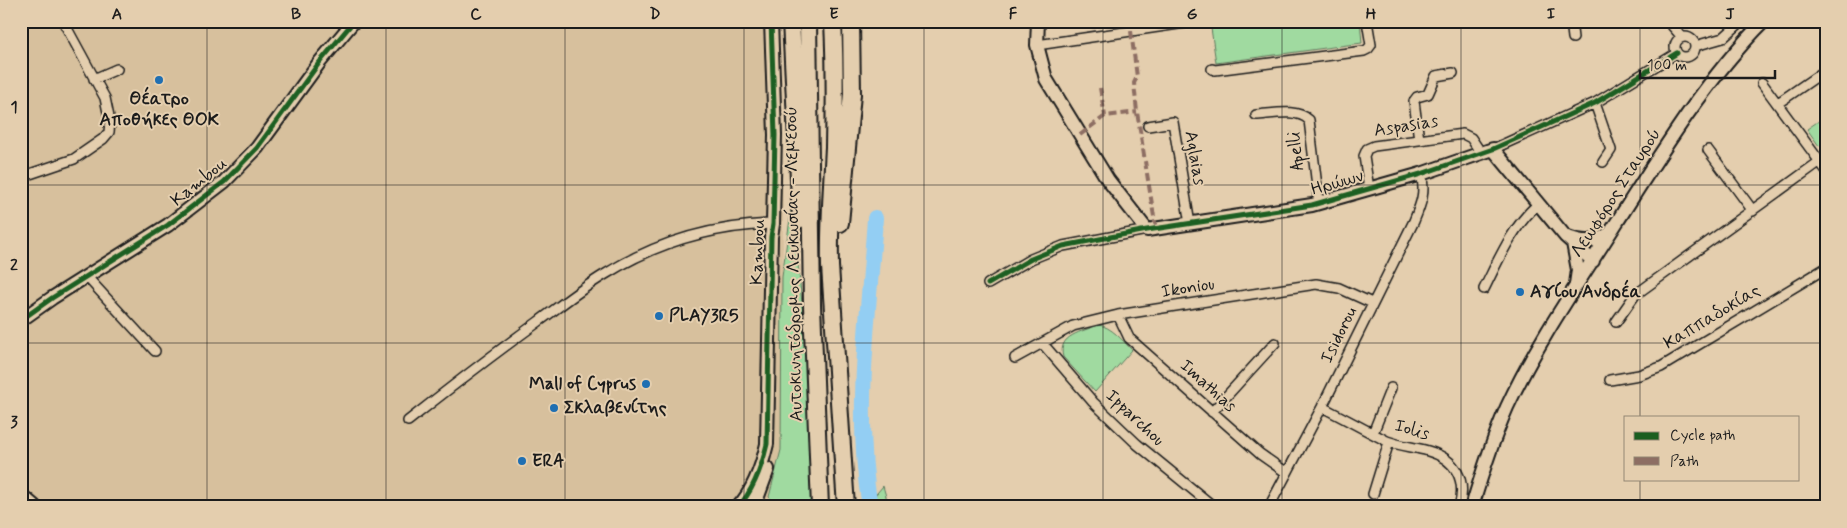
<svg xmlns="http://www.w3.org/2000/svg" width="1847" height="528" font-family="Mynerve,sans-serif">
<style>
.built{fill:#d7c09d}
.green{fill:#a0daa0;stroke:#5e7b5e}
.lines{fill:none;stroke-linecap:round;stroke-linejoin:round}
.river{stroke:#93cef3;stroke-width:16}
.street-casing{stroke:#1c1c1c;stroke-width:12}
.secondary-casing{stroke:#1c1c1c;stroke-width:16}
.primary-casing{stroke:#1c1c1c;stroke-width:18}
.highway-casing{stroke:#1c1c1c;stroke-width:20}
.street{stroke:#e4ceae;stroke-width:9}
.secondary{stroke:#e4ceae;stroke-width:12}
.primary{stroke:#e4ceae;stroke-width:14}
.highway{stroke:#e4ceae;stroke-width:16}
.quiet{stroke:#8d6e63;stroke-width:4;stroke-dasharray:8 4;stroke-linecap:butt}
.cycleway-casing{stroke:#e4ceae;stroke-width:8}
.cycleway{stroke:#1b5e20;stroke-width:5}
.grid{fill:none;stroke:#1c1c1c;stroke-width:1;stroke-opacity:0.55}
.poi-dot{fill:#1f6fb2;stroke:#e4ceae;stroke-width:2}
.labels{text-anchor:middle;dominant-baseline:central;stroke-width:4;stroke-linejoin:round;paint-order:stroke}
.poi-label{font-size:18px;font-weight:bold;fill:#1c1c1c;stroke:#e4ceae;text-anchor:start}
.street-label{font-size:18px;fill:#1c1c1c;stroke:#e4ceae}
.neatline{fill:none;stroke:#1c1c1c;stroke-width:2}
.grid-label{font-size:16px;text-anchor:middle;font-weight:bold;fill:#1c1c1c}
</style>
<rect width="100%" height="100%" fill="#e4ceae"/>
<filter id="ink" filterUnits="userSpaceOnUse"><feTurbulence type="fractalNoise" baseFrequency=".02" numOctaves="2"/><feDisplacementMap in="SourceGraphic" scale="10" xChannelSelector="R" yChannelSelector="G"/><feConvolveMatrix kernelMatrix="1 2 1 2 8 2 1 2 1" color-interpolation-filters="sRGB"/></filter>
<g filter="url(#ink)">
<path class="built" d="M21 21H778L783 215 781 450 769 497 779 507H49L21 488Z"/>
<path class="green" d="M1210 21H1360L1362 43 1216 63Z
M1826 116V142L1819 146 1807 129Z
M792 204 807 353 811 507H779L769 497 781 450 782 277Z
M1098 325C1111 326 1123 341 1132 350L1095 392 1063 357C1057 335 1082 332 1098 325Z
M883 486 889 507H865Z"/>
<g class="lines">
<path class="river" d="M870 507C854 414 869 312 875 218"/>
<g class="street-casing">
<path id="street" d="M1571 21 1573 38
M1668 21 1682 37
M1675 47a10 10 0 1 1 20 0a10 10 0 1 1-20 0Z
M1037 45 1192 22
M1695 46 1723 38 1742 21
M1212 69 1215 70 1364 51 1368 49 1371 45 1367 21
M94 79 117 69
M1762 83 1826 170
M1595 103 1611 150 1603 162
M1778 103 1826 70
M1256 115C1273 114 1297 108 1309 120L1319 203
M1148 126 1173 122 1190 224
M1419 140 1414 101 1417 97 1428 94 1436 76 1453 73
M1493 149 1595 103 1677 53
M1708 150 1753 211
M21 177 74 159 103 139 109 132 110 122 105 98 63 21
M1369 189 1364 156 1367 149 1374 146 1463 134 1471 138 1481 153
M87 277 155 351
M988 284 1031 259 1063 246 1147 230
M1484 289C1499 259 1512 227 1538 204
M1118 315 1129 338 1260 454 1287 473
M1616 322 1635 295 1819 162
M1043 344 1093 402 1137 444 1214 507
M1015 358 1073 326 1118 315 1316 284 1339 288 1372 303
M1610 380 1639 375 1661 367 1826 268
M1322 407C1344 418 1365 430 1387 441 1400 446 1415 447 1428 451 1456 459 1467 480 1459 507
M1212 412 1275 343
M408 421C451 387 494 354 538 322 560 306 581 289 604 275 655 243 712 226 773 224
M1373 433 1391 388
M1373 494 1389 442
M1269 507 1322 407 1414 221C1421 204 1426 192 1421 174"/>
</g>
<g class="secondary-casing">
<path id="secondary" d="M1038 21 1037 45 1046 79 1108 180 1147 230 1312 205 1421 174 1493 149 1565 236 1593 261
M1568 237C1584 243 1595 243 1610 233
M1573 243 1578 270 1576 284
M21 320 52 298 168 225 224 182 257 148 319 63 354 21
M738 507C754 490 762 466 767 444L771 237 773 224 775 135 771 21
M754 507 768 469
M1472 507C1482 473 1493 439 1507 407 1537 342 1579 282 1617 222 1660 154 1707 78 1764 21"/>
</g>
<g class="primary-casing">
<path id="primary" d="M352 21V22
M21 496 34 507"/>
</g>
<g class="highway-casing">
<path id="highway" d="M791 21 801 219
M808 21 812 305 820 507
M833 21C835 63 835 105 834 147 832 187 829 226 830 266L846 507
M840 223 852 94 851 21"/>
</g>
<use href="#street" class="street"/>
<use href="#secondary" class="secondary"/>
<use href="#primary" class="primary"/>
<use href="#highway" class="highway"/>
<path class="quiet" d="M1419 21H1420
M1131 31 1137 77 1134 83 1137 112 1156 229
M1100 88 1105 116
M1080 135 1105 116 1137 112"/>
<g class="cycleway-casing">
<path id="cycleway" d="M988 284 1031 259 1063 246 1147 230 1312 205 1421 174 1493 149 1595 103 1677 53
M21 320 52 298 168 225 224 182 257 148 319 63 354 21
M738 507C754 490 762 466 767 444L771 237 773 224 775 135 771 21"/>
</g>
<use href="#cycleway" class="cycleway"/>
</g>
</g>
<path class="grid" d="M207 21V507M386 21V507M565 21V507M744 21V507M924 21V507M1103 21V507M1282 21V507M1461 21V507M1640 21V417M21 185H1826M21 343H1826M1640 479V507"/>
<g class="poi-dot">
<circle cx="159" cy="80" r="5"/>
<circle cx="1520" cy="292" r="5"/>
<circle cx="659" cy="316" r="5"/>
<circle cx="646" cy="384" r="5"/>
<circle cx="554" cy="408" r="5"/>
<circle cx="522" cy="461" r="5"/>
</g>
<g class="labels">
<g class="poi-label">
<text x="159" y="99" text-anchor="middle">Θέατρο<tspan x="159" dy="21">Αποθήκες ΘΟΚ</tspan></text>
<text x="1530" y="292">Αγίου Ανδρέα</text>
<text x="669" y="316">PLAY3R5</text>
<text x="636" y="384" text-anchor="end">Mall of Cyprus</text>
<text x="564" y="408">Σκλαβενίτης</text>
<text x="532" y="461">ERA</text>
</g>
<g class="street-label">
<text transform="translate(1406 126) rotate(-9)">Aspasias</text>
<text transform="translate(1296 151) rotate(-96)">Apelli</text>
<text transform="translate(1195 158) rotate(80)">Aglaias</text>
<text transform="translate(199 182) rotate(-39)">Kambou</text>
<text transform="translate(1337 183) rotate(-16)">Ηρώων</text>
<text transform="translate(1616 193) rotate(-57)">Λεωφόρος Σταυρού</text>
<text transform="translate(758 252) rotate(-88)">Kambou</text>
<text transform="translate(794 264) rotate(-91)">Αυτοκινητόδρομος Λευκωσίας - Λεμεσού</text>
<text transform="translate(1188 288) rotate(-9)">Ikoniou</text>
<text transform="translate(1712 317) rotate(-31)">Καππαδοκίας</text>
<text transform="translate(1339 335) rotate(-64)">Isidorou</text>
<text transform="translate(1208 386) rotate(42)">Imathias</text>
<text transform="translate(1135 418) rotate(43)">Ipparchou</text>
<text transform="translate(1412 430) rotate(16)">Iolis</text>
</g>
</g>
<rect width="1847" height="528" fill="none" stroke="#e4ceae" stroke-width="55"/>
<rect x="1624" y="416" width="175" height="65" fill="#e4ceae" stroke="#948774"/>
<rect x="1634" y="432" width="25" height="8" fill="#1b5e20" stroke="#948774"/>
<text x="1670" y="440" font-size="15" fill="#1c1c1c">Cycle path</text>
<rect x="1634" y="457" width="25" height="8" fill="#8d6e63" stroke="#948774"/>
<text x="1670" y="466" font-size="15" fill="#1c1c1c">Path</text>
<path d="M1640 70v8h135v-8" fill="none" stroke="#1c1c1c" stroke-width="2.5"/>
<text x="1647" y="70" font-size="15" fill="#1c1c1c" stroke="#e4ceae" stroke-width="4" paint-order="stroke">100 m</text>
<rect x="28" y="28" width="1792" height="472" class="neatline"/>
<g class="grid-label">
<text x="117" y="19">A</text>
<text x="296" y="19">B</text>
<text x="476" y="19">C</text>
<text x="655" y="19">D</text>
<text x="834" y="19">E</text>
<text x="1013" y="19">F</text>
<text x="1192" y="19">G</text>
<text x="1371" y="19">H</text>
<text x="1551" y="19">I</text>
<text x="1730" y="19">J</text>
<text x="14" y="112">1</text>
<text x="14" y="270">2</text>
<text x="14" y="427">3</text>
</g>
</svg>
